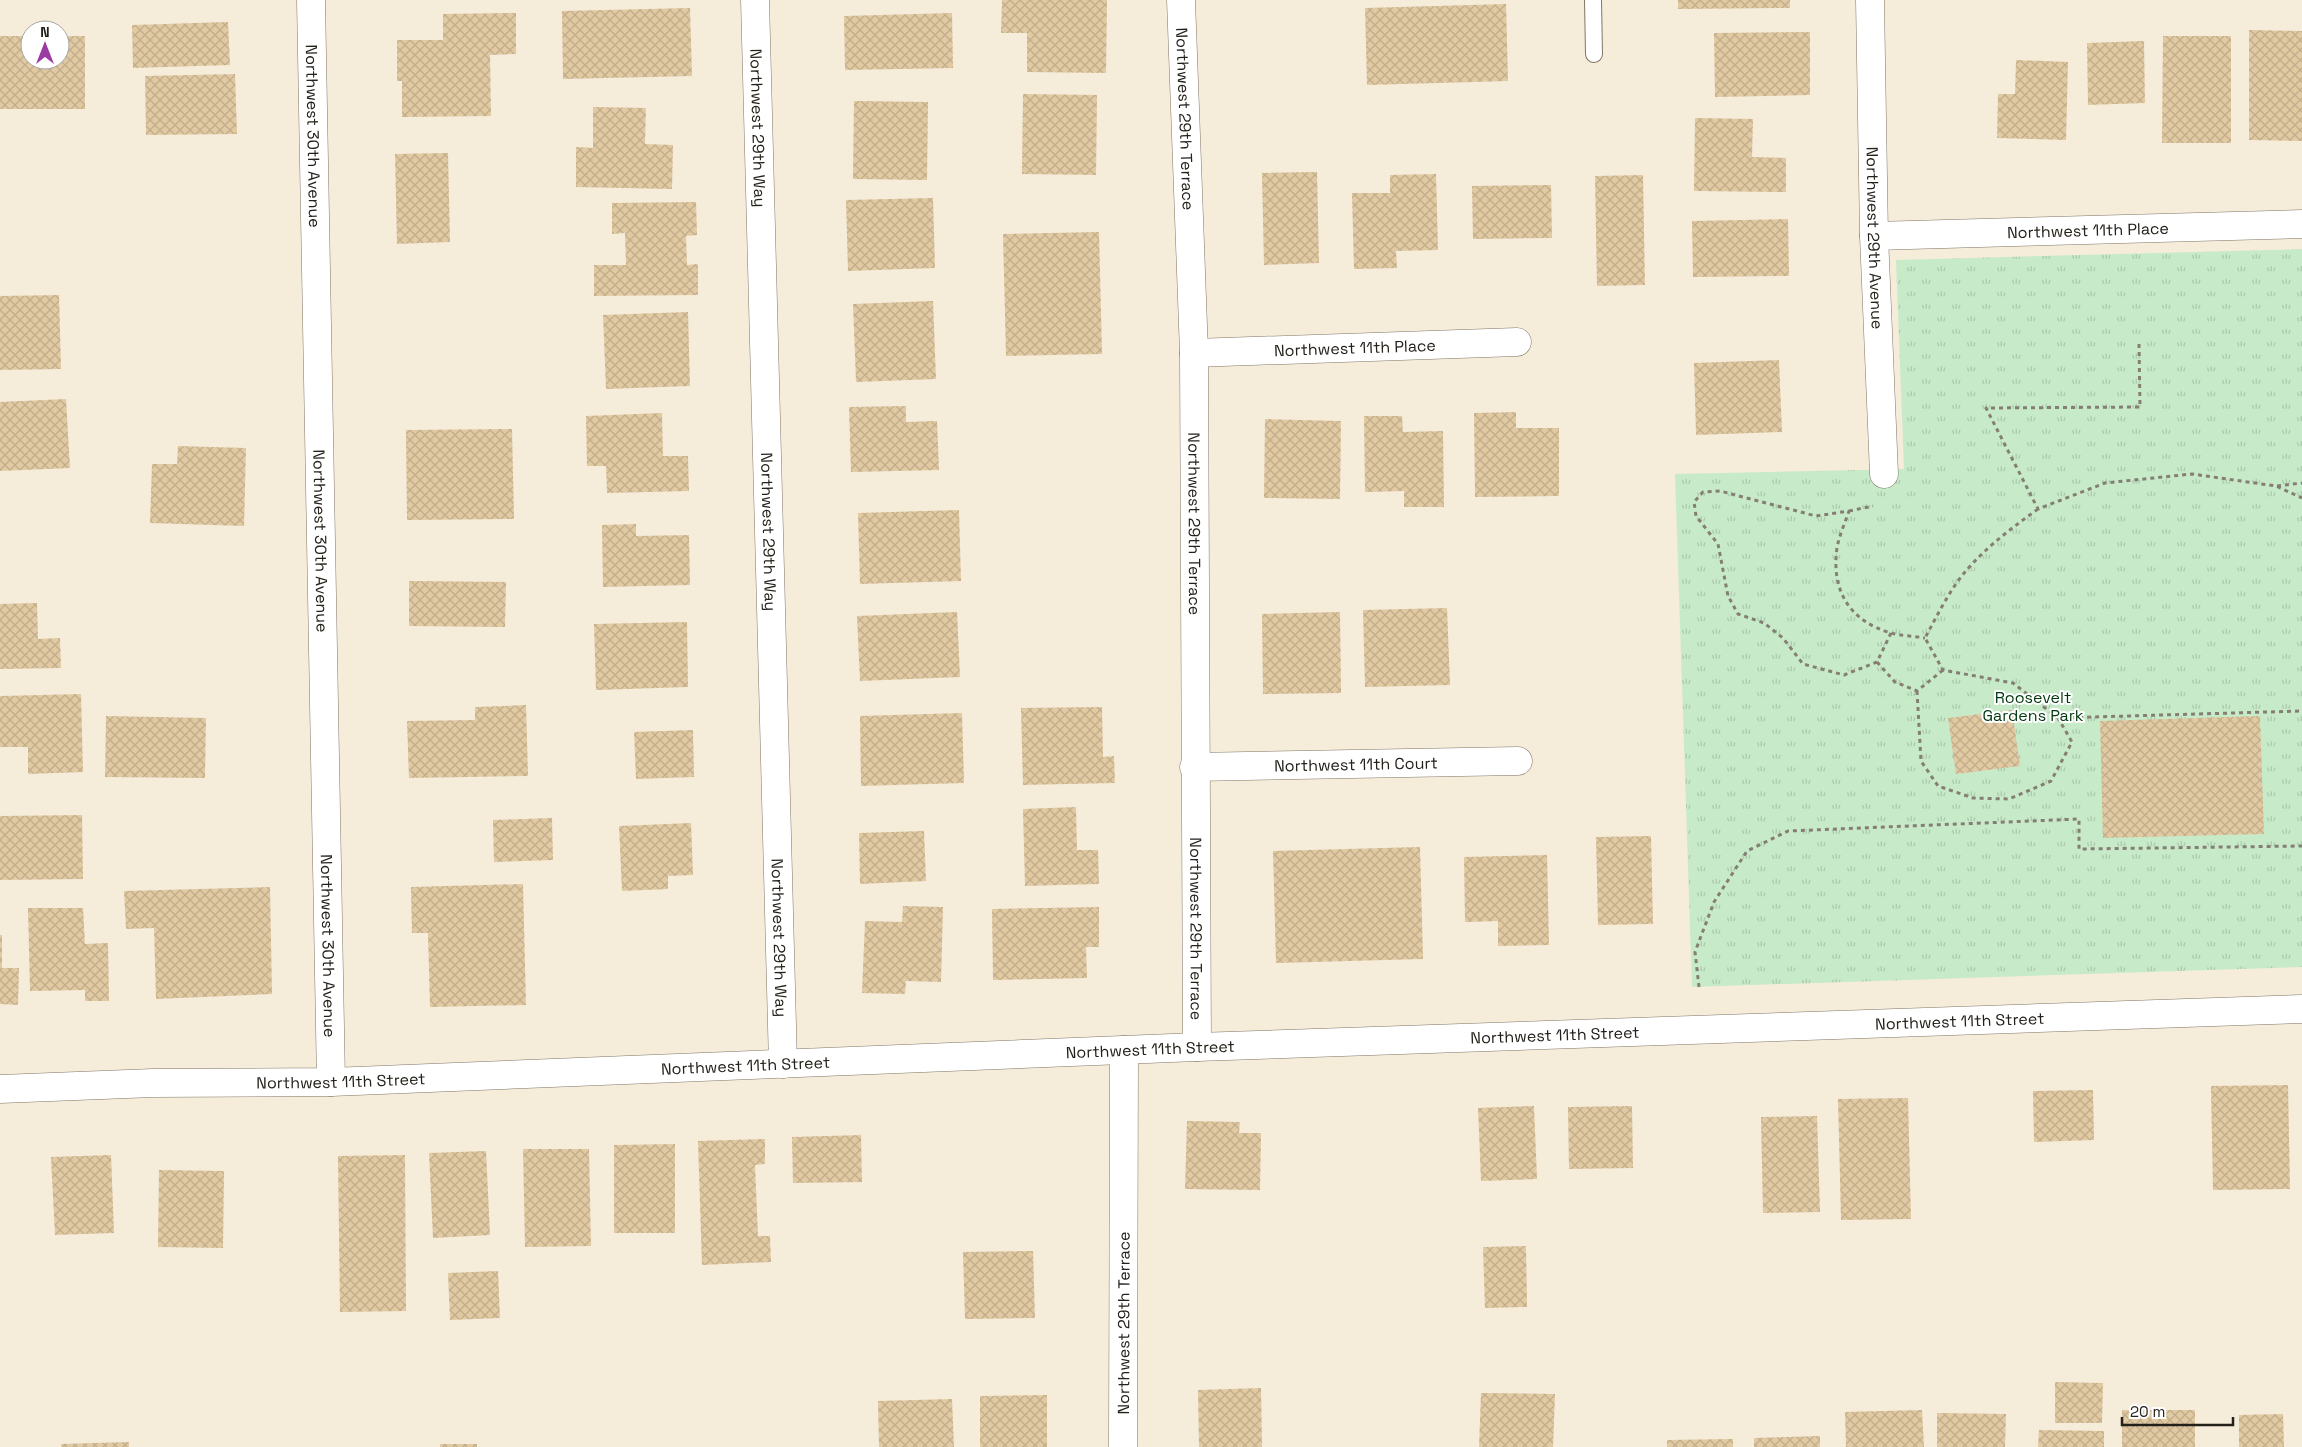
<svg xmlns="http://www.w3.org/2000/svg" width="2302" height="1447" font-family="'Space Grotesk',sans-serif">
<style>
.grass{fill:url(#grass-tufts)}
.building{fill:url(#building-cross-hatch)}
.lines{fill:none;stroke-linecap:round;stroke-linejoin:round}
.lane-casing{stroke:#807666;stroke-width:18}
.street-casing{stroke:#807666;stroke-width:29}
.path{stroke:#857e73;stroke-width:3;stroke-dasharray:4 4;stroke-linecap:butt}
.lane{stroke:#fff;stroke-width:16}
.street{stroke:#fff;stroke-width:28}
.labels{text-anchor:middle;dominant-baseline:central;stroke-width:4;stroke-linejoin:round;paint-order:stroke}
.street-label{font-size:16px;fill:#24201a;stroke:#fff}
.park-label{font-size:16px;fill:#00380e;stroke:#fff}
</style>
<defs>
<pattern id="grass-tufts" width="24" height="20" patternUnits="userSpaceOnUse" patternTransform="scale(1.25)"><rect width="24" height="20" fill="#c7ebc9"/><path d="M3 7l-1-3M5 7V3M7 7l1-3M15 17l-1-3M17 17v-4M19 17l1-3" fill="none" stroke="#abc9ac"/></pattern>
<pattern id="building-cross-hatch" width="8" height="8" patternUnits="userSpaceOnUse" patternTransform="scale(1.25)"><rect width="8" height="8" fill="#e1caa2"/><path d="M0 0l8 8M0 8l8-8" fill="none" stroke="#c1ad8b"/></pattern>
</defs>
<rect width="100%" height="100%" fill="#f6ecda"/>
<path class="grass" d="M2302 249V967L1692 987 1675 474 1904 469 1896 260Z"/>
<path class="building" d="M1002 0H1107L1106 73 1027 72V33H1001Z
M1678 0H1790V8L1678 9Z
M1506 4 1508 81 1367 85 1365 8Z
M690 8 692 76 563 79 562 11Z
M516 13V54L490 55 491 116 402 117V81H397V40H443V14Z
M952 13 953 68 845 70 844 16Z
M228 22 230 65 133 68 132 25Z
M2249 30 2302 31V141L2249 140Z
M1810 32V95L1715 97 1714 33Z
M0 36H30V60H60V36H85V109H0Z
M2163 36H2231V143H2162Z
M2144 41 2145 103 2088 105 2087 43Z
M2016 60 2068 62 2066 140 1997 138 1998 94H2015Z
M235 74 237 134 146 135 145 76Z
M1023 94 1097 95 1096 175 1022 174Z
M854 101 928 102 927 180 853 179Z
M593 107 646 108 645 144 673 145 672 189 576 187V147L593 148Z
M1695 118 1753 119 1752 157 1786 158V192L1694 191Z
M448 153 450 242 397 244 395 154Z
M1317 172 1319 263 1264 265 1262 173Z
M1436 174 1438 250 1396 251 1397 268 1354 269 1352 193H1390V175Z
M1643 175 1645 285 1597 286 1595 176Z
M1551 185 1552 238 1473 239 1472 186Z
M933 198 935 268 848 271 846 200Z
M696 202 697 235 686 236 687 265 698 264V295L594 296V265H626L625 233 612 234V203Z
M1788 219 1789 276 1693 277 1692 221Z
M1099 232 1102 354 1006 356 1003 234Z
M59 295 61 369 0 370V296Z
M933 301 936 379 856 382 853 304Z
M688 312 690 386 606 389 603 315Z
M1779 360 1782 432 1696 435 1694 363Z
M66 399 70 468 0 471V402Z
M906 406V422L937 421 939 470 851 472 849 407Z
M1516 412V428H1559V496L1475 497 1474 413Z
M662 413 663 456H688L689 491 607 493 606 466H587L586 416Z
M1364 416H1402L1403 432 1443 431 1444 507H1404V491L1365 492Z
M1265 419 1341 421 1340 499 1264 498Z
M512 429 514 519 407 520 406 430Z
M178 446 246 448 244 526 150 523 152 464H177Z
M959 510 961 581 860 584 858 513Z
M636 524V536L689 535 690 585 603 587 602 525Z
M409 581 506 582 505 627 409 626Z
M37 603 38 639 60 638 61 668 0 669V604Z
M1447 608 1450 685 1365 687 1363 610Z
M957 612 960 677 860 681 857 616Z
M1340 612 1341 693 1263 694 1262 614Z
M687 622 688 687 596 690 594 624Z
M81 694 83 772 28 774V747H0V696Z
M526 705 528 776 409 778 407 721 475 720V707Z
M1102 707 1103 757 1114 756 1115 783 1023 785 1021 708Z
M2012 710 2020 766 1956 774 1948 718Z
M962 713 964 783 861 786 860 716Z
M106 716 206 718 205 778 105 777Z
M2260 716 2264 834 2103 838 2100 721Z
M693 730 694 777 636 779 634 732Z
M1076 807 1077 850H1098L1099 884 1025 886 1023 809Z
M82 815 83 879 0 880V816Z
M552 818 553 860 494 862 493 820Z
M691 823 693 875 668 876V889L622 891 619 826Z
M924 831 926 881 860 884 859 833Z
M1651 836 1653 924 1598 925 1596 837Z
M1420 847 1423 959 1276 963 1273 851Z
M1547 855 1549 945 1498 946V921L1465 922 1464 857Z
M523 884 526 1005 430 1007 428 933H412L411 887Z
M270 887 272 994 156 999 154 928 126 929 124 891Z
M903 906 943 907 941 982 906 981 905 994 862 993 865 921 902 922Z
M1099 907V947H1086L1087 978 993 980 992 909Z
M28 908H83L85 944 108 943 109 1001H85V990L30 991Z
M0 935H2V968H19L18 1005 0 1004Z
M2288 1085 2290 1189 2213 1190 2211 1086Z
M2093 1090 2094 1140 2034 1142 2033 1091Z
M1908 1098 1911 1219 1841 1220 1838 1099Z
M1534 1106 1537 1179 1481 1181 1478 1108Z
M1632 1106 1633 1168 1569 1169 1568 1107Z
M1817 1116 1820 1212 1763 1213 1761 1117Z
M1187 1121 1240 1122 1239 1133H1261L1260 1190 1185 1189Z
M861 1135 862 1182 793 1183 792 1137Z
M765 1139V1164L755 1165 758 1236H770L771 1262 702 1265 698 1141Z
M675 1144V1233H614V1145Z
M523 1149H589L591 1246 525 1247Z
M486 1151 490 1235 433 1238 429 1153Z
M111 1155 114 1233 55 1235 51 1157Z
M405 1155 406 1311 340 1312 338 1156Z
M159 1170 224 1171 223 1248 158 1247Z
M1526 1246 1527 1307 1485 1308 1483 1247Z
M1033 1251 1035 1318 965 1319 963 1252Z
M498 1271 500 1318 450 1320 448 1273Z
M2055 1382 2103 1383 2102 1423H2055Z
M1261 1388 1262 1447H1199L1198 1390Z
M1481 1393 1555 1394 1553 1447H1479Z
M1047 1395V1447H980V1396Z
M952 1399 954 1447H879L878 1401Z
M1922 1410 1924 1447H1846L1845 1412Z
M2122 1410H2195V1447H2122Z
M1937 1413 2006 1414 2005 1447H1937Z
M2283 1414 2284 1447H2239V1415Z
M2039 1430 2104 1431V1447H2038Z
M1820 1436V1447H1754V1438Z
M1733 1439V1447H1667V1440Z
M129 1442V1447H61V1444Z
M440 1444H477V1447H440Z"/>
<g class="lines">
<g class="lane-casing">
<path id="lane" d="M1593 0 1594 54"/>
</g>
<g class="street-casing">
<g id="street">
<path id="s1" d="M311 0 331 1082"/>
<path id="s2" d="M755 0 783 1064"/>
<path id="s3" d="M1181 0 1194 353 1197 1047"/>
<path id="s4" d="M1870 0 1874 236 1884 474"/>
<path id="s5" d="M1874 236 2302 224"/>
<path id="s6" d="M1194 353 1517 342"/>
<path id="s7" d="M1194 767 1518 761"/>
<path id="s8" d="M0 1089 153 1083 331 1082 1197 1047 2302 1009"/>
<path id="s9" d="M1123 1447 1124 1050"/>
</g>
</g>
<path class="path" d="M2139 344 2140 407 1986 408 2038 509 2105 483 2192 474 2276 486 2302 498
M2277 486 2302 483
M2038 509C2013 527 1986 547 1965 572 1949 591 1937 616 1925 638L1943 670 2013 683 2058 718 2302 711
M1849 511 1873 506
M1891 633 1877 662 1844 675 1803 664 1783 638 1764 623 1738 614 1728 596 1718 544 1696 516 1694 502 1703 492 1720 491 1816 516 1849 511C1845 523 1839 536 1837 548 1831 590 1849 621 1891 633 1901 636 1914 636 1925 638
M1877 662 1895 682 1917 691 1943 670
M1917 691 1921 761 1938 786 1973 798 2009 799 2051 781 2072 742 2058 718
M1699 987 1695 952 1714 902 1747 851 1788 831 2079 819V849L2302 846"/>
<use href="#lane" class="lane"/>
<use href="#street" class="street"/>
</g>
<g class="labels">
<g class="street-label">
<text stroke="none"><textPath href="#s3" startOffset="119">Northwest 29th Terrace</textPath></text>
<text stroke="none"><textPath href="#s2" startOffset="128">Northwest 29th Way</textPath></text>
<text stroke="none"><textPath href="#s1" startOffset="136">Northwest 30th Avenue</textPath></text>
<text stroke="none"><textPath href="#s5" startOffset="214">Northwest 11th Place</textPath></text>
<text stroke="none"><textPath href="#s4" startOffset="238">Northwest 29th Avenue</textPath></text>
<text stroke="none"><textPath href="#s6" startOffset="161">Northwest 11th Place</textPath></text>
<text stroke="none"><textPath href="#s3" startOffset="524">Northwest 29th Terrace</textPath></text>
<text stroke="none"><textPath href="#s2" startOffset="532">Northwest 29th Way</textPath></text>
<text stroke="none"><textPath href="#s1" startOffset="541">Northwest 30th Avenue</textPath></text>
<text stroke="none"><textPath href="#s7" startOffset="162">Northwest 11th Court</textPath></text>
<text stroke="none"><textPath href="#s3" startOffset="929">Northwest 29th Terrace</textPath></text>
<text stroke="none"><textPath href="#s2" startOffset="938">Northwest 29th Way</textPath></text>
<text stroke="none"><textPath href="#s1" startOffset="946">Northwest 30th Avenue</textPath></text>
<text stroke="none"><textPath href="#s8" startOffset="1961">Northwest 11th Street</textPath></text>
<text stroke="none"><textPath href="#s8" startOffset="1556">Northwest 11th Street</textPath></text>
<text stroke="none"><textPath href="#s8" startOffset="1151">Northwest 11th Street</textPath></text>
<text stroke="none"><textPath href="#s8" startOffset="746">Northwest 11th Street</textPath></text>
<text stroke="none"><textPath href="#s8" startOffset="341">Northwest 11th Street</textPath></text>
<text stroke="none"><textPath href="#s9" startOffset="124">Northwest 29th Terrace</textPath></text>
</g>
<g class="park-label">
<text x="2033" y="697">Roosevelt<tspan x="2033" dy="18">Gardens Park</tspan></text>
</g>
</g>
<g transform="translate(45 45)"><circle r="24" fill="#ffffff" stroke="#a7a6a3"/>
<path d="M0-4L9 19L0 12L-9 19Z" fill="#9c3ba3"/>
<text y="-8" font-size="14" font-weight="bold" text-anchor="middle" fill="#24201a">N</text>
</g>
<path d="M2122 1417v8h111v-8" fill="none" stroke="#24201a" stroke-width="2.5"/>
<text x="2130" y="1417" font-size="15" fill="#24201a" stroke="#ffffff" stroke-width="4" paint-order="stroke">20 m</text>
</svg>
